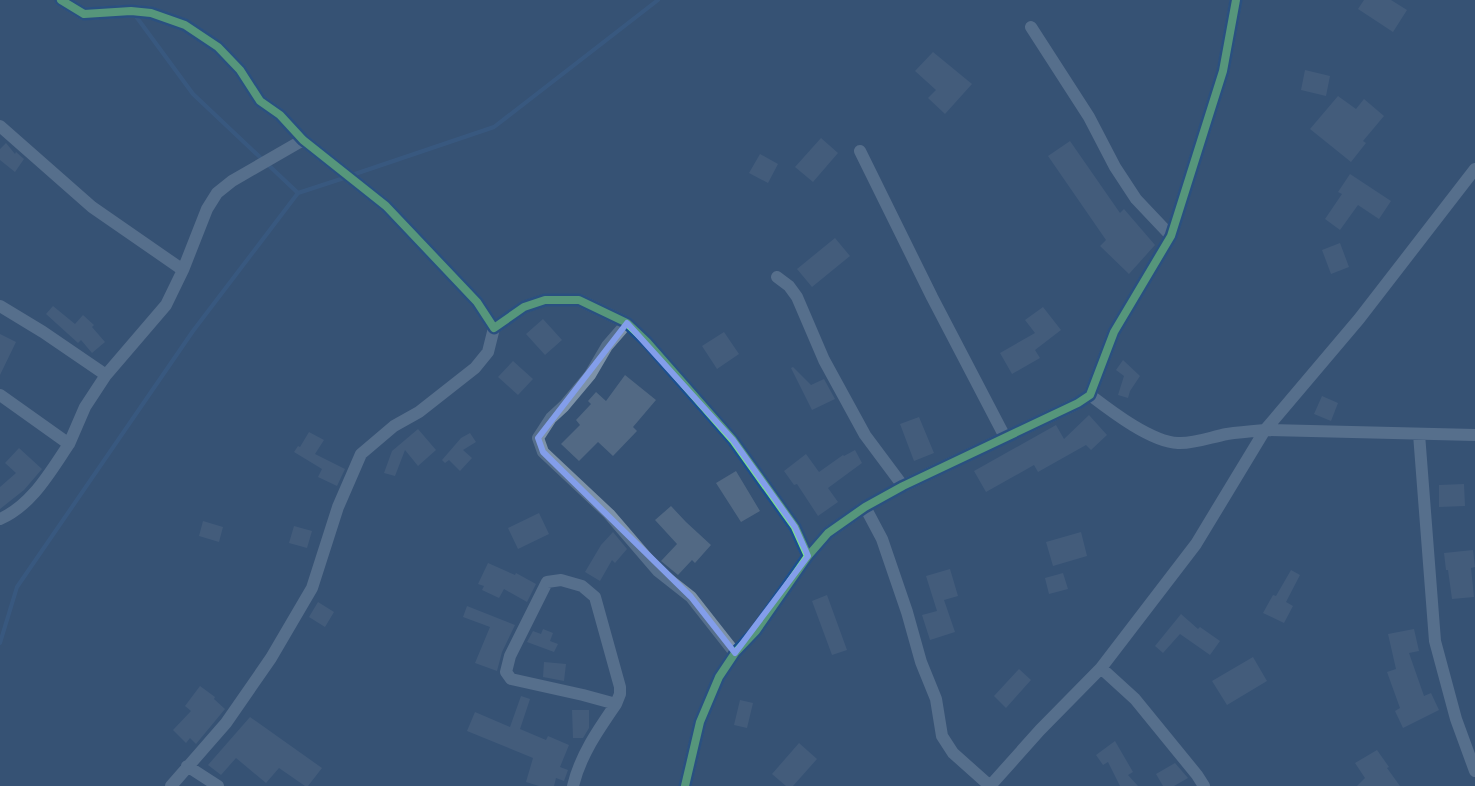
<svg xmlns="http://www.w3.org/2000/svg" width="1475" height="786" font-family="Quicksand,sans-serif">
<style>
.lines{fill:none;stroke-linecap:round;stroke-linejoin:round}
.stream{stroke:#3b618d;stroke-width:4}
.building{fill:#526984}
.minor{stroke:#7d92a8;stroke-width:12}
.cycleway-casing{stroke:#1b4f8f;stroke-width:13}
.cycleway{stroke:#7ce984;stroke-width:8}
.marked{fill:none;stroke:#839eea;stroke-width:6;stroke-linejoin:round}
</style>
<rect width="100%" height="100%" fill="#365274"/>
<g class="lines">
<path class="stream" d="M135 15 193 94 298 193
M352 175 494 127 658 0
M0 643 17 587 193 331 298 193 344 178"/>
</g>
<path class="building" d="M1364 0H1391L1407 10 1393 32 1358 9Z
M933 52 972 84 945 114 928 98 936 90 915 71Z
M1305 70 1330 76 1326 96 1301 90Z
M1338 96 1356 109 1364 99 1384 116 1363 141 1366 143 1351 162 1310 129Z
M821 138 838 153 813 182 795 167Z
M1070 141 1120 213 1124 209 1155 245 1129 274 1100 246 1106 240 1048 156Z
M6 143 15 154 16 152 24 159 15 172 0 160V149Z
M760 154 778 164 768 183 749 173Z
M1350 174 1391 201 1379 219 1358 205 1340 230 1325 219 1342 194 1338 192Z
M835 238 850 256 812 287 797 269Z
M1340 243 1349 267 1331 274 1322 250Z
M53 306 75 324 83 315 94 325 92 327 105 342 92 353 81 340 78 343 46 314Z
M1043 307 1061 330 1035 350 1040 358 1012 374 1000 353 1035 333 1025 320Z
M543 319 562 340 545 355 526 334Z
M724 332 739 354 717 369 702 346Z
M0 334 16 342 0 375Z
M1123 360 1140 376 1130 391 1128 398 1118 395 1124 376 1116 370Z
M513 361 533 379 518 395 498 377Z
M793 367 811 385 824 379 835 399 812 410 791 368Z
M625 375 656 400 633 427 637 431 613 456 598 442 579 461 561 444 580 425 576 420 591 404 588 401 596 392 606 401Z
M1322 396 1338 403 1331 421 1314 414Z
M1089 415 1107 435 1091 450 1086 445 1038 472 1034 465 986 492 974 471 1056 425 1064 439Z
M919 417 934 453 914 461 900 424Z
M418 429 436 450 418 466 405 450 395 476 384 473 392 451Z
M309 432 324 440 315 454 345 469 337 486 318 477 322 469 294 452 298 446 300 447Z
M470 433 476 442 463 450 472 458 460 471 449 460 445 463 442 460 461 438Z
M19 448 42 469 24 490 0 509V487L16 473 5 463Z
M855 450 862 463 828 488 838 502 818 516 797 484 794 485 784 471 806 454 819 472 843 455 844 456Z
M736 471 760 511 741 522 716 483Z
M1464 484 1465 506 1439 507V485Z
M671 506 686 522 711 545 695 563 692 560 678 575 661 561 677 544 655 520Z
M539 513 549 534 518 549 508 528Z
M203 521 223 527 219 542 199 536Z
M294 526 312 531 307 548 289 543Z
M613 532 627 549 615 563 612 560 600 581 585 572 601 545Z
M1081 532 1087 556 1053 566 1046 542Z
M1473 550 1475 567 1471 568 1474 597 1452 599 1448 570H1446L1444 553Z
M488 563 515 575 516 573 536 584 527 602 504 589 499 598 482 590 484 586 478 584Z
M950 569 958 596 944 600 955 632 930 640 922 615 937 611 926 576Z
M1291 570 1300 575 1286 602 1293 606 1284 623 1263 613 1273 595 1276 596Z
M1063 573 1068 589 1049 594 1045 578Z
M827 595 847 650 832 655 812 601Z
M318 602 334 612 325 627 309 617Z
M467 606 515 625 502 652 497 671 475 663 490 627 463 617Z
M1181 614 1198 629 1200 627 1220 641 1210 655 1180 634 1163 653 1155 646Z
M543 629 553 633 550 641 558 644 554 652 527 642 533 631 541 634Z
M1414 629 1419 651 1409 653 1424 696 1431 693 1439 710 1403 728 1395 711 1400 708 1387 672 1396 669 1388 634Z
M1253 657 1267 681 1227 705 1212 681Z
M544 662 566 664 564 681 543 677Z
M1019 669 1031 680 1006 708 994 696Z
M200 686 215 697 214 699 225 709 196 744 190 738 186 743 173 730 191 711 185 706Z
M521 696 530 699 520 729 546 740 548 736 569 745 560 767 568 770 564 781 556 778 554 786H539L526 782 533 758 467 731 475 712 510 727Z
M740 700 753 703 747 728 734 725Z
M572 710H589V728L583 738H573Z
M250 717 322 768 308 786H305L279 768 266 783 236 758 221 775 208 765Z
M1115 741 1133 772 1128 775 1138 786H1120L1108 762 1103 765 1096 755Z
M799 743 817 759 793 786H786L772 774Z
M1377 750 1389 767 1387 768 1400 786H1357L1365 778 1355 763Z
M1175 763 1188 778 1174 786H1163L1156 774Z"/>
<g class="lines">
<path class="minor" d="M61 0 84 14 131 11 151 13 185 25 218 47 240 70 260 101 280 115 303 140 386 206 477 302 494 328 524 307 545 300H579L627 323 647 342 733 440 795 527 808 556
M1031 27 1089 117 1115 167 1136 199 1171 236
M0 126 92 207 183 270
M860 151 932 297 1005 437
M777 277 789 286 797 297 824 360 865 435 903 486
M0 306 43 332 106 375
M627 323 607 346 590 375 564 406 551 418 538 438 543 452 609 514 658 571 691 597 735 653
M0 395 69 444 85 407 106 375 166 305 183 270 207 209 217 193 232 181 303 140
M1090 395C1111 411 1151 442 1178 443 1194 444 1211 437 1227 434 1240 432 1253 431 1265 430L1475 435
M1419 434 1435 641 1456 719 1475 771
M865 507 882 539 907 612 921 662 936 699 942 736 953 753 990 786
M0 519C32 505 50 472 69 444
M1101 668 1135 699 1197 775 1204 786
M187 766 218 786
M171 786 226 723 271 658 312 588 338 507 361 454 394 426 419 412 475 368 488 352 494 328
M573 786C580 756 598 730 616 704L583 695 511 679 506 672 510 656 547 582 561 580 582 586 595 597 620 687V694L616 704
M685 786 700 722 719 677 735 653 756 631 808 556 828 533 865 507 903 486 1078 403 1090 395 1114 332 1171 236 1223 71 1236 0
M990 786 1040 730 1101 668 1196 544 1265 430 1359 319 1475 169"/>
<g class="cycleway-casing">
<path id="cycleway" d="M61 0 84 14 131 11 151 13 185 25 218 47 240 70 260 101 280 115 303 140 386 206 477 302 494 328 524 307 545 300H579L627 323 647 342 733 440 795 527 808 556
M685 786 700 722 719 677 735 653 756 631 808 556 828 533 865 507 903 486 1078 403 1090 395 1114 332 1171 236 1223 71 1236 0"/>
</g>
<use href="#cycleway" class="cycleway"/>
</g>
<path d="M0 0H1475V786H0ZM627 323 733 440 795 527 808 556 735 653 691 597 543 452 538 438Z" fill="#365274" fill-opacity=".55" fill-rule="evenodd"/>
<path class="marked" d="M627 323 733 440 795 527 808 556 735 653 691 597 543 452 538 438Z"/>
</svg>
